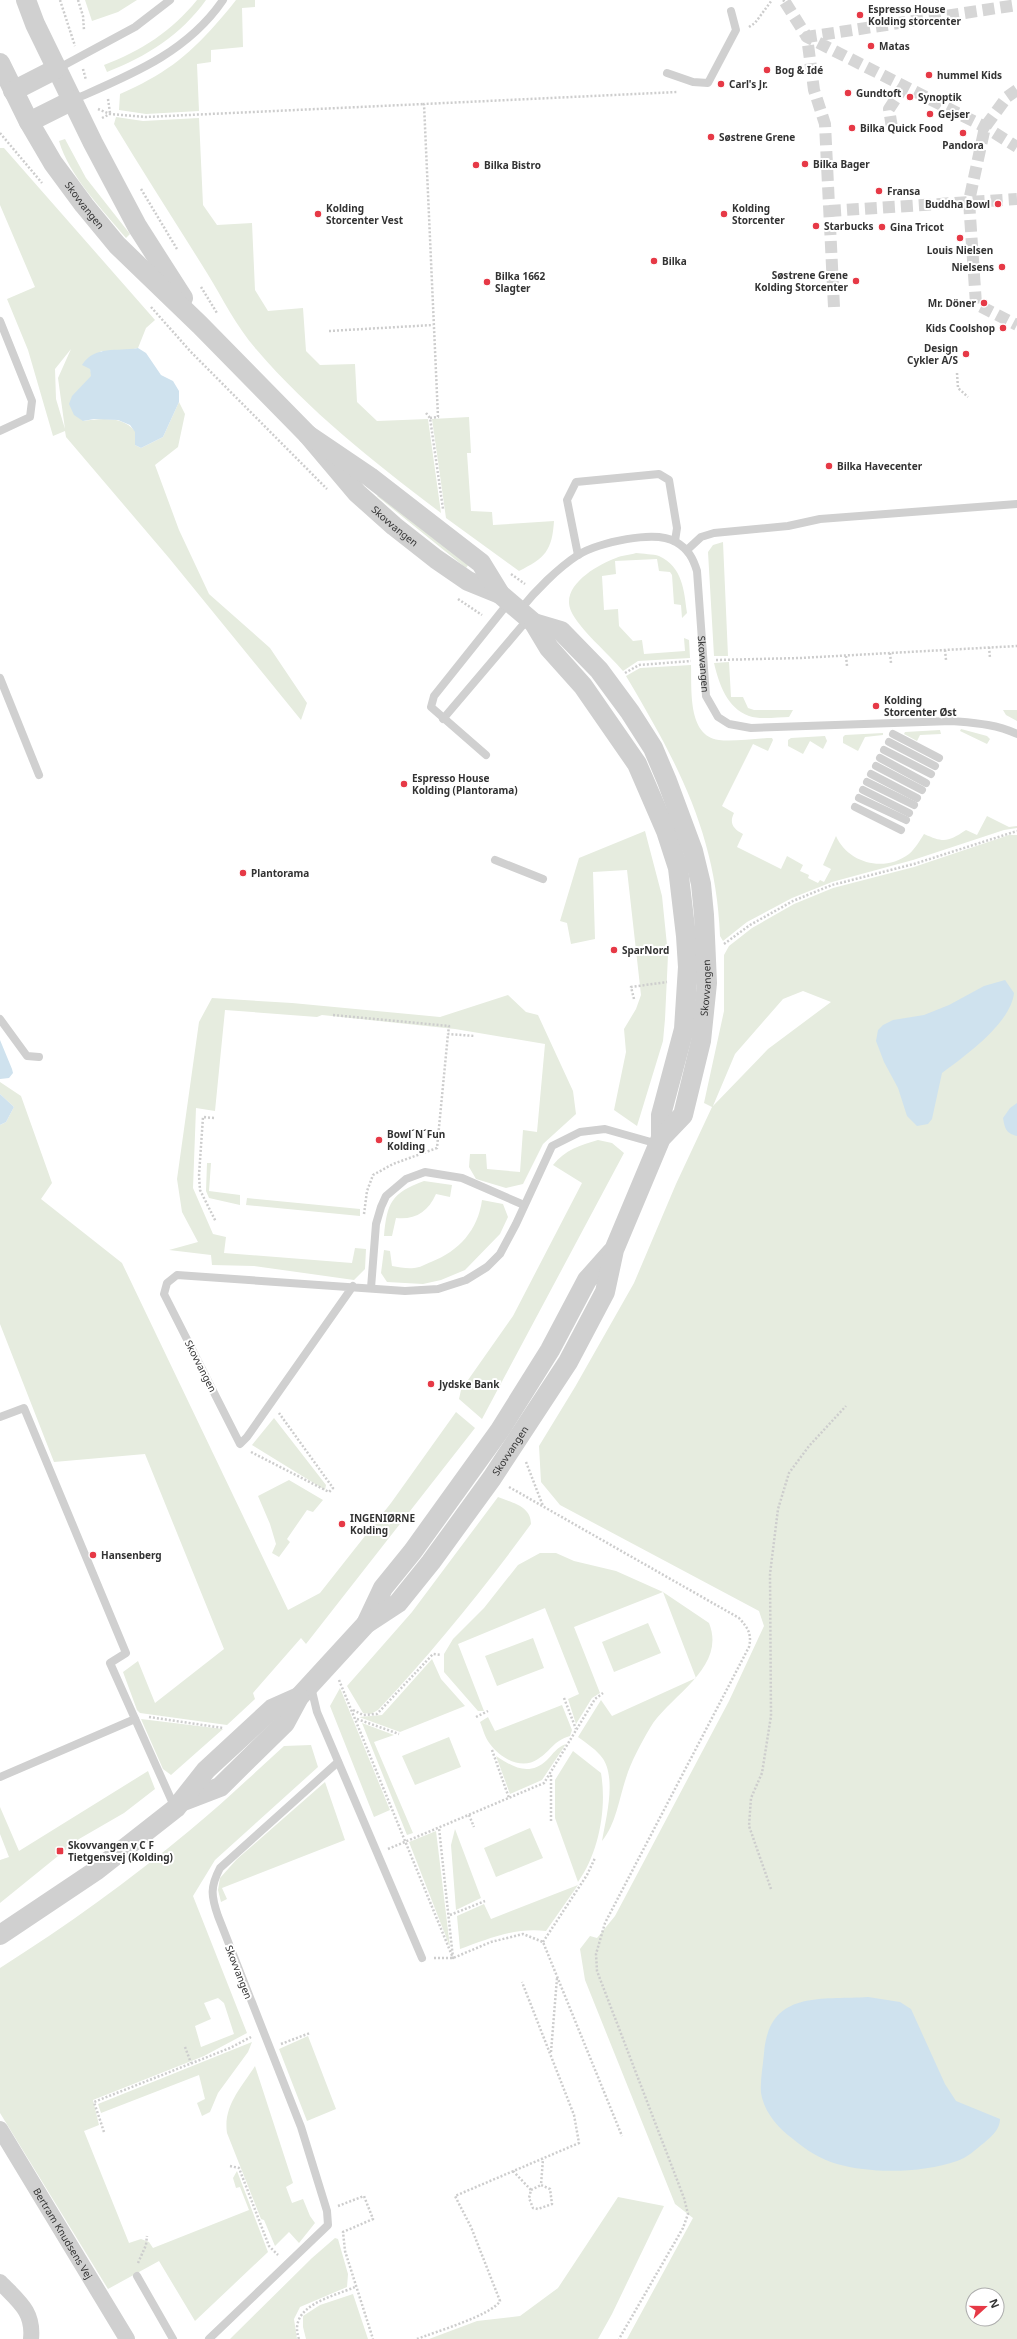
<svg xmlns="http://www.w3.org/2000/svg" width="1017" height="2339" font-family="'Noto Sans',sans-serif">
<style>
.green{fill:#e6ecdf;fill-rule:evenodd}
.water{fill:#cfe2ee}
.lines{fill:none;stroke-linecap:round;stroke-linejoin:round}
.pedestrian-tunnel{stroke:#d6d6d6;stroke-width:12;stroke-dasharray:12 6;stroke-linecap:butt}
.path{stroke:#cdcdcd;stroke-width:2.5;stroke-dasharray:2 2;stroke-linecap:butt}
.service{stroke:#d0d0d0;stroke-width:8}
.minor{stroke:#d0d0d0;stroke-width:16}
.tertiary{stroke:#d0d0d0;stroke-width:20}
.poi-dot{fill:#e63946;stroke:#fff;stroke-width:1.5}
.labels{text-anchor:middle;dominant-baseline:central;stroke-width:4;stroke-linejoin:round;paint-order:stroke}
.poi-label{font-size:10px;font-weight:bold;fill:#333;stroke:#fff;text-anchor:start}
.street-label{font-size:10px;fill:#333;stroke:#fff}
</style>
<rect width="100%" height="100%" fill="#fff"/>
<path class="green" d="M85 0H137L118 12 92 21Z
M197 0H206C181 35 146 57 107 72L104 65C141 51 172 31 197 0Z
M236 0H255V7L242 8 243 47 211 50V62L197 64 199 111 146 114 119 110 120 94C163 75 186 58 216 24 223 16 230 8 236 0Z
M116 117 143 121 199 118 203 205 217 225 252 223 255 290 268 311 303 308 306 351 320 365 355 364 357 402 377 421 428 419 441 513C375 463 310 412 256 349 236 326 223 299 207 273 176 223 144 174 114 124Z
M65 139 86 178 130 234 126 238C103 210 69 176 59 141Z
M0 148H4L155 320 146 328 138 348 124 351H101L90 369 92 376 83 421C101 418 123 416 135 431V445L141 448 163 437 179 402 185 414 178 447 155 465 179 530 209 594 270 648 307 703 301 720 169 558 66 437 65 431 53 436 28 350 7 299 35 287 0 205ZM71 349 58 378 65 429 56 399 55 369Z
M469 417 471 453H467L471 511 492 512 493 525 554 521C552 551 545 558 519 571L446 518 432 419Z
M380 493 469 564 466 568 377 496Z
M723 542 728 656H714L708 552 713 545Z
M636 553C643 554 653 554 659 556 683 567 684 591 687 613L682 618 681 605 674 604 672 575 670 572 659 571 657 559 615 561 616 574 602 576 604 610 618 609 619 626 633 641 642 640 644 654 685 651 684 638 689 640 690 658 638 661 623 671C609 654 579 629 571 611 560 586 597 565 616 558 622 555 630 555 636 553Z
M729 662 731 697H743L748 708 754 710H793L789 717C778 717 760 720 749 716 727 708 719 684 714 663Z
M691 665C692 688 687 736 719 740 733 742 756 738 772 738L773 740 768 751 753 744 722 806 734 813C729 823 733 829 743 834L737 847 781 869 787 856 803 865 800 871 809 875 808 878 818 883 820 880 824 882 831 869 823 865 836 836C848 863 884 873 909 854 915 849 920 840 924 834 944 843 948 842 966 830L977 835 987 816 1009 827 1017 826V828L1004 830 913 860 832 882 792 898 747 922 723 941 720 936C716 833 677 762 626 676L640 668Z
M1003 710H1017V721L1006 715Z
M961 729 987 736 990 739 987 744 960 731Z
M940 730 941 734 920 735 917 741 904 734 905 732Z
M883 733V735L865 737 858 751 843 743V737L845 735Z
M825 736 827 741 823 749 810 741 803 754 788 746V740L791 738Z
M645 831 662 896 668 955 665 1019 663 1041 637 1126 614 1110 626 1052 624 1029 636 1009 641 995 627 870 593 872 595 939 571 944 567 923 560 921 579 858Z
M1009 835H1017V2339H627L693 2218 675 2204 585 1980 580 1949 590 1936 597 1938 615 1916 729 1701 764 1626 759 1611 560 1505 541 1482 539 1446 575 1387 634 1283 676 1184 712 1107 704 1103 724 1011V955L729 946 752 928 794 904 833 888 914 867ZM803 991 831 1002 768 1049 713 1106 735 1054 783 999ZM973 2295H997V2319H973Z
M508 995 526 1012 538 1015 573 1091 576 1114 543 1144 523 1184 506 1188 476 1179 469 1167 470 1154H486L487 1169 520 1172 523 1130 537 1132 545 1044 455 1029 322 1015 317 1017 225 1010 215 1111 196 1108 193 1188 213 1234 226 1237 224 1253 352 1263 355 1248 366 1249 365 1269 354 1280 254 1266 212 1265 211 1255 169 1250 198 1242 182 1212 177 1179 199 1022 212 998 292 1003 440 1017Z
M0 1082 21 1096 52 1183 41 1199 122 1263 288 1610 320 1593 391 1503 456 1412 475 1428 306 1644 301 1638 253 1693 255 1699 227 1725 140 1713 137 1710 123 1672 138 1661 155 1703 224 1649 145 1454 54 1462 0 1324V1125L6 1122 14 1107 0 1094Z
M598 1140 612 1143 624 1153 482 1419 459 1399 461 1390 513 1316 582 1183 553 1165C565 1150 580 1145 598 1140Z
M207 1163H211L209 1191 240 1195V1205L209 1198 206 1191Z
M424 1181 452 1185 450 1197 436 1194C428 1212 415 1220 396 1218L392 1236H384C387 1203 391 1193 424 1181Z
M247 1198 360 1209V1216L246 1205Z
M482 1200 503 1204 508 1217 500 1234 465 1270 441 1280 423 1284 387 1282 381 1273 384 1250 390 1251 392 1266C399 1267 407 1269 414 1268 419 1268 426 1264 431 1262 459 1251 478 1230 482 1200Z
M274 1418 326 1485 325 1490 252 1445Z
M289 1480 323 1500 313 1512 307 1510 287 1539 290 1542 279 1557 272 1553 276 1544 270 1524 258 1496Z
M498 1497C513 1503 531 1506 531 1524 483 1590 433 1651 378 1710L371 1714 363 1713 347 1686 412 1612Z
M540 1553H556L574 1561 616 1571 663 1592 709 1623C727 1668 670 1695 650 1728 641 1743 631 1762 626 1778 619 1799 616 1824 602 1841 606 1818 618 1774 600 1755 594 1748 586 1743 578 1737L601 1700 612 1716 696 1678 663 1592 574 1627 600 1693 592 1698 576 1724 568 1699 579 1694 545 1608 458 1644 484 1711H478L444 1672V1654L453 1639 484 1608 518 1565Z
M648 1623 661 1653 614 1672 602 1642Z
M533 1638 544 1668 497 1686 485 1656Z
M432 1659 441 1679 465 1706 400 1732 359 1717 382 1715Z
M340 1688 390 1810 374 1817 330 1706Z
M562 1705 572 1730 570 1736C553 1741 552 1750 538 1759 522 1770 501 1759 490 1744 485 1738 483 1729 480 1722L488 1717 495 1731Z
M141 1719 223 1729 171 1775 163 1769Z
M362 1723 394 1735 374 1742 413 1833 407 1835Z
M449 1737 461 1767 415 1785 402 1756Z
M566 1744 542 1780 510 1794 496 1756C513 1767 529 1777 547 1760 553 1754 557 1747 566 1744Z
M311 1745 318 1767 215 1860 193 1896 247 2033 204 2056 93 2100 99 2125 84 2131 129 2243 141 2239 149 2242 153 2248 249 2210 240 2187 236 2188 233 2178 237 2171 268 2252 195 2321 159 2261 108 2289 0 2113V1968C66 1926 129 1881 189 1831 222 1804 253 1774 284 1746ZM218 1998 224 2003 234 2034 201 2047 195 2026 211 2019 204 2003Z
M573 1751 601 1773C607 1808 599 1853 578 1882L555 1818V1780Z
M148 1771 155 1789 124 1813 79 1839 0 1903V1860L9 1857 0 1834V1807L19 1851Z
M325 1782 345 1840 222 1888 227 1899 221 1902 218 1890 220 1878 237 1859Z
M530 1828 543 1858 496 1877 484 1848Z
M455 1829 481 1898 456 1910 451 1845Z
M436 1831 450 1947 409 1842Z
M578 1885 546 1931C515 1927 489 1939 460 1949L457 1916 484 1904 491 1919Z
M308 2036 336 2109 307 2121 279 2049Z
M252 2042 248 2052 218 2093 210 2112 202 2116 197 2103 205 2099 199 2075 101 2113 98 2104Z
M255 2066 293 2183 286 2187 292 2203 303 2199 310 2216 315 2223 299 2243 289 2232 275 2246 264 2220 261 2219 227 2133C223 2106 241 2088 255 2066Z
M618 2197 664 2206 612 2314 598 2339H429L477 2321 520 2316 558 2288Z
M335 2238 338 2239 348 2274 347 2287 300 2307 294 2319 297 2339H230L312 2258Z
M353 2294 368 2339H306L303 2327V2316L320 2305Z"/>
<path class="water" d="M138 348 146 353 161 375 173 381 179 391V402L163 437 141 448 135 445V432L130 425 118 420 94 419 83 421 74 415 69 404 72 396 91 376 90 369 82 365C95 345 116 352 138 348Z
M1005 980 1014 993C1011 1023 965 1056 942 1073L932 1119 928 1124 917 1126 907 1116 898 1088 884 1062 876 1041 878 1030 883 1025 893 1020 924 1015 949 1005 984 986Z
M0 1040 12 1069 13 1073 9 1078 0 1079Z
M0 1094 14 1107 6 1122 0 1125Z
M1017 1103V1136C1006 1133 1005 1129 1003 1118L1010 1108Z
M868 1997 900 2002 911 2009 945 2084 956 2101 1000 2119C1000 2129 992 2136 984 2143 976 2149 967 2158 957 2161 923 2173 872 2174 837 2164 820 2159 806 2150 793 2139 778 2128 764 2112 761 2093 760 2080 763 2066 764 2053 769 1990 820 2000 868 1997Z"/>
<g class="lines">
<path class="pedestrian-tunnel" d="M785 2 807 37 985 127 1017 147
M1017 90 1007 97 985 127 969 201 976 304 1017 325
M892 128 889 109 904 86
M829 211 1017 199
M834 307 825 124 814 90 807 37 1017 5"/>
<path class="path" d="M60 0 75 46
M78 0 83 16 84 30
M783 0 785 2
M749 27 755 23 772 0
M83 69 86 80
M108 99 110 113
M98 109 110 114
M102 118 110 114 146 117 424 104
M0 133 42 183
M141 189 177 249
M201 287 217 313
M151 307 190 351 327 489
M329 331 433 325
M957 373 958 388 968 397
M426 413 430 418 443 509
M430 418 438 417 424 104 677 92
M511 574 525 584
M458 599 482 615
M989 647 990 658
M945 650 946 660
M890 653 891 663
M846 656 847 666
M716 660 800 658 1017 646
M625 673 639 665 691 661
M724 944 750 925 793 901 832 885 914 864 1017 831
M634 999 631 987 667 982
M333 1015 449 1026 448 1034 475 1036
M214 1118 203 1117 199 1175 200 1190 216 1222
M364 1214 367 1191 373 1175 393 1164 437 1148 448 1034
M251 1452 329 1492 333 1488 279 1413
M526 1462 543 1506
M509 1487 739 1618C748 1628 752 1634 749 1647L605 1923 596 1954 597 1971 684 2198 688 2214 683 2228 619 2339
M339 1680 453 1958 439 1828
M564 1698 576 1729
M353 1710 363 1715 377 1714 433 1654 441 1655
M149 1717 223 1728
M476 1717 488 1711
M357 1719 399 1734
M492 1750 509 1798
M469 1815 474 1827
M551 1821V1774
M388 1849 544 1783 595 1699 603 1693
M771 1889 749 1826 751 1798 762 1773 771 1716 770 1574 778 1509 789 1473 809 1446 846 1406
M450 1915 485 1901
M543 1942 587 1875 595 1858
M434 1958H453L491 1942 523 1934 543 1942 622 2136
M281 2044 310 2033
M185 2047 191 2063
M551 2052 557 1978
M104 2132 94 2102 230 2048 251 2037
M230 2166 239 2168 269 2246 278 2255
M513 2171 531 2190 529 2198 533 2208 538 2209 552 2204 550 2189 541 2185 543 2159
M531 2190 541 2185
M338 2206 364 2196 373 2219 343 2232 345 2251 373 2339
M138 2263 146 2245 147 2236
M299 2339C287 2306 332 2297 355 2287
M417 2339C435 2332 492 2315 500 2301L471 2227 455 2196 579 2143 574 2115 522 1982"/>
<g class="service">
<path d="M57 69 135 27 170 0"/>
<path d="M667 73 693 82 708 83 736 30 731 11"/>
<path d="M73 100C130 75 187 53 223 0"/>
<path d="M0 321 32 401 30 417 0 431"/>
<path d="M687 550 701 537 714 533 788 526 820 519 1017 504"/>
<path d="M578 555 567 500 576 482 659 474 669 480 677 528 675 541"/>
<path id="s1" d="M520 610C535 591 558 568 578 555 598 543 655 529 676 542 688 549 693 558 697 571L706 696 718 717 729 724 751 728 952 721C975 723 996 724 1017 734"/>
<path d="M0 678 39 775"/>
<path d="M443 719 528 619"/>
<path d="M893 734 939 758"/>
<path d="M889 742 935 766"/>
<path d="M884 750 931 774"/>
<path d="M486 755 431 707 434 696 509 602"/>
<path d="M880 758 926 783"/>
<path d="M876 766 922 790"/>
<path d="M871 774 917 798"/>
<path d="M867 782 914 805"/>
<path d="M863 790 909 813"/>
<path d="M859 798 906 820"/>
<path d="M855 807 901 830"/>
<path d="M495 860 543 879"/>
<path d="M0 1019 27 1056 39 1057"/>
<path d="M353 1286 247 1437 240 1444 164 1294 167 1283 177 1275 405 1291 438 1289 466 1280 487 1267 500 1254 516 1224 552 1146 580 1132 605 1129 658 1144"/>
<path d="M371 1288 376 1224 381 1207 386 1196 406 1179 425 1172 462 1178 524 1205"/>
<path d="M0 1417 24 1408 126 1653 110 1663 175 1808"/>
<path d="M311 1687 317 1712 422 1958"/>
<path d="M0 1777 135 1719"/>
<path d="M137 2276 173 2339"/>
<path d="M209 2339 328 2225 327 2211 301 2127 218 1916C211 1896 210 1887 220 1868L338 1762"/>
</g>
<g class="minor">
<path id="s2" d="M0 2129 127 2339"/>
<path d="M0 2282C18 2301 34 2311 31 2339"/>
</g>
<g class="tertiary">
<path d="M26 0 35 24 93 143 137 226 183 298"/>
<path id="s3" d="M0 63 29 122 53 163 84 205 117 245 200 325 308 435 357 493 394 526 436 559 468 581 500 594"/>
<path d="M13 91 56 69"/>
<path d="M29 122 73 100"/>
<path d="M308 435 370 477 481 563 500 594 534 623 549 648 583 686 637 764 666 831 678 868 686 936 688 967 684 1029 661 1115V1138"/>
<path d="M366 1624 383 1588 413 1551 500 1430 550 1350 587 1280 612 1252"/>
<path id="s4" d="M181 1802 220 1787 285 1723 299 1697 366 1624 398 1603 431 1562 492 1478 568 1362 605 1292 614 1250 661 1138 683 1115 701 1041 707 983 704 915 701 884 693 851 667 781 653 748 630 712 599 670 561 631 534 623"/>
<path d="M0 1935 97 1870 176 1808 206 1770 272 1709 299 1697"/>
</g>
</g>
<g class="poi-dot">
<circle cx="860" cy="15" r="4"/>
<circle cx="871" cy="46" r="4"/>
<circle cx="767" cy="70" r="4"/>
<circle cx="929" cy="75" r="4"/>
<circle cx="721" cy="84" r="4"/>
<circle cx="848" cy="93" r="4"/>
<circle cx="910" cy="97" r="4"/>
<circle cx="930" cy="114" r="4"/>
<circle cx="852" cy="128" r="4"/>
<circle cx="963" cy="133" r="4"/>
<circle cx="711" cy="137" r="4"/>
<circle cx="805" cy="164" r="4"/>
<circle cx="476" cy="165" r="4"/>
<circle cx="879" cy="191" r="4"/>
<circle cx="998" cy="204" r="4"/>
<circle cx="318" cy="214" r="4"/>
<circle cx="724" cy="214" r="4"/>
<circle cx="816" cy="226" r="4"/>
<circle cx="882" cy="227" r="4"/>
<circle cx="960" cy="238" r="4"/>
<circle cx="654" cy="261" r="4"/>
<circle cx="1002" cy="267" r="4"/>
<circle cx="856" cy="281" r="4"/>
<circle cx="487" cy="282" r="4"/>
<circle cx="984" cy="303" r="4"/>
<circle cx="1003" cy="328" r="4"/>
<circle cx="966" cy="354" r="4"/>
<circle cx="829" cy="466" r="4"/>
<circle cx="876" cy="706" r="4"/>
<circle cx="404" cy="784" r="4"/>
<circle cx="243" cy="873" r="4"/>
<circle cx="614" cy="950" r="4"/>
<circle cx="379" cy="1140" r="4"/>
<circle cx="431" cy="1384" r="4"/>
<circle cx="342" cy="1524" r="4"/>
<circle cx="93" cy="1555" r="4"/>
<rect x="56" y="1847" width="8" height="8" rx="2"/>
</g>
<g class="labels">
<g class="poi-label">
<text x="868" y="9">Espresso House<tspan x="868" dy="12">Kolding storcenter</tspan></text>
<text x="879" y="46">Matas</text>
<text x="775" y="70">Bog &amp; Idé</text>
<text x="937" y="75">hummel Kids</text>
<text x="729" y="84">Carl's Jr.</text>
<text x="856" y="93">Gundtoft</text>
<text x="918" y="97">Synoptik</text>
<text x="938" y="114">Gejser</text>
<text x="860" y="128">Bilka Quick Food</text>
<text x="719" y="137">Søstrene Grene</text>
<text x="963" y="145" text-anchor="middle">Pandora</text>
<text x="813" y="164">Bilka Bager</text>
<text x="484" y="165">Bilka Bistro</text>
<text x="887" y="191">Fransa</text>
<text x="990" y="204" text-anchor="end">Buddha Bowl</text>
<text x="326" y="208">Kolding<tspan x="326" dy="12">Storcenter Vest</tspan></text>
<text x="732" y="208">Kolding<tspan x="732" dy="12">Storcenter</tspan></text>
<text x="824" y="226">Starbucks</text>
<text x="890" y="227">Gina Tricot</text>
<text x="960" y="250" text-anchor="middle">Louis Nielsen</text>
<text x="662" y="261">Bilka</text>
<text x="994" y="267" text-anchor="end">Nielsens</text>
<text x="848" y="275" text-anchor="end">Søstrene Grene<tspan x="848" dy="12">Kolding Storcenter</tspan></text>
<text x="495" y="276">Bilka 1662<tspan x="495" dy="12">Slagter</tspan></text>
<text x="976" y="303" text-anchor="end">Mr. Döner</text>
<text x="995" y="328" text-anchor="end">Kids Coolshop</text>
<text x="958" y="348" text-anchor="end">Design<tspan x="958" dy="12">Cykler A/S</tspan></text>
<text x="837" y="466">Bilka Havecenter</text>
<text x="884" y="700">Kolding<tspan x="884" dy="12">Storcenter Øst</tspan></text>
<text x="412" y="778">Espresso House<tspan x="412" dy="12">Kolding (Plantorama)</tspan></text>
<text x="251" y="873">Plantorama</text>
<text x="622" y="950">SparNord</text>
<text x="387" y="1134">Bowl´N´Fun<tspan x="387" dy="12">Kolding</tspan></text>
<text x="439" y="1384">Jydske Bank</text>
<text x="350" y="1518">INGENIØRNE<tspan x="350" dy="12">Kolding</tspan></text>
<text x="101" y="1555">Hansenberg</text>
<text x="68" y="1845">Skovvangen v C F<tspan x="68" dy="12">Tietgensvej (Kolding)</tspan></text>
</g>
<g class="street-label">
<text stroke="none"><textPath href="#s3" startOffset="166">Skovvangen</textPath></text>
<text stroke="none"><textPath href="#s3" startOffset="613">Skovvangen</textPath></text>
<text stroke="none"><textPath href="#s1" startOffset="312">Skovvangen</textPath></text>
<text stroke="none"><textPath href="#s4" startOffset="1000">Skovvangen</textPath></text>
<text transform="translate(201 1366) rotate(63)">Skovvangen</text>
<text stroke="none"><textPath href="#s4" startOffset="489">Skovvangen</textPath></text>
<text transform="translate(239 1972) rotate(69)">Skovvangen</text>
<text stroke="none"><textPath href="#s2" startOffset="122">Bertram Knudsens Vej</textPath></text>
</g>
</g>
<g transform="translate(985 2307) rotate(69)"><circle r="19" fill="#ffffff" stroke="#adadad"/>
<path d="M0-3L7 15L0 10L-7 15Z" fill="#e63946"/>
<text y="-6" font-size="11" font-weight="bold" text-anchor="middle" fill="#333333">N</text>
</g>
</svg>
